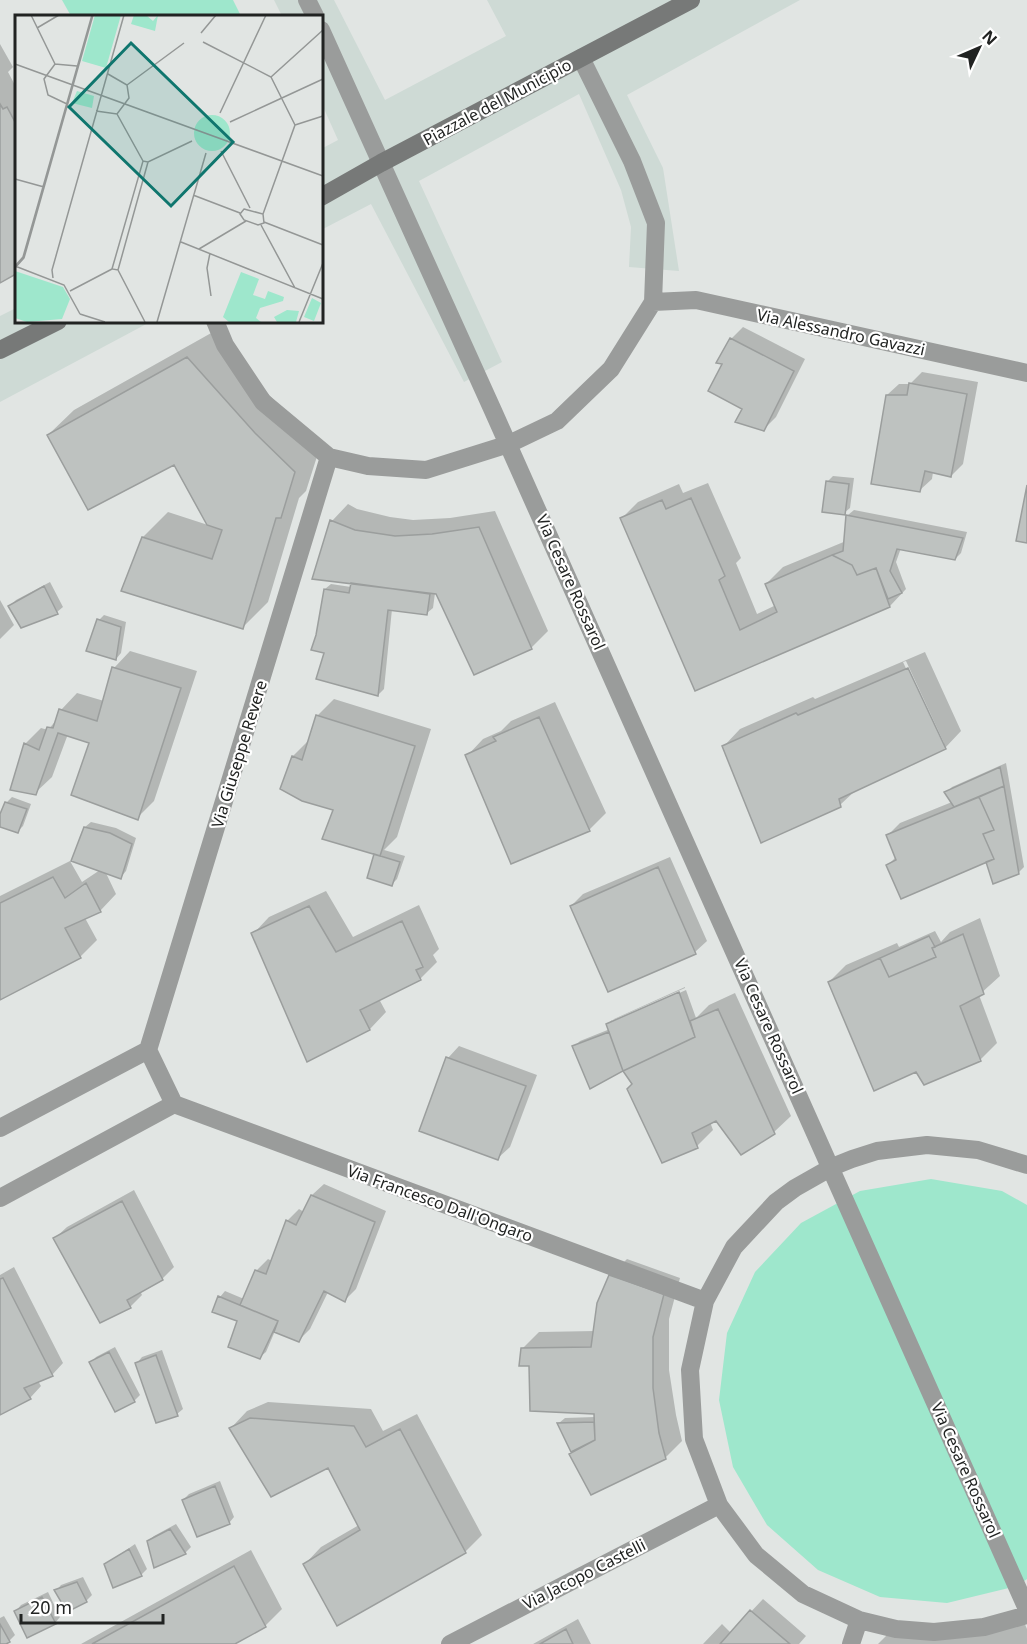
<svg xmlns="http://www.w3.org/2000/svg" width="1027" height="1644" font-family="'Noto Sans',sans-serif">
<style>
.built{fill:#cedad5}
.green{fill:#9ee7cc}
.shadow{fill:#0003;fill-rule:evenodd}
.building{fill:#bec2c0;stroke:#9b9e9d;stroke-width:1.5}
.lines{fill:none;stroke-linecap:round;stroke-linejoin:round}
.street{stroke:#9a9c9b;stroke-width:18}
.secondary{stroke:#777978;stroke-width:18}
.labels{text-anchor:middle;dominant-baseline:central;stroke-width:4.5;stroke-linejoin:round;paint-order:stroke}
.street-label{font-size:16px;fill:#212322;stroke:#fff}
.inset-road{fill:none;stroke:#949796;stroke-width:1.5}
.view{fill:#0f766e;fill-opacity:0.15;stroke:#0f766e;stroke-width:3}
.inset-edge{fill:none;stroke:#212322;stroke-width:3}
</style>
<rect width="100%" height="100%" fill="#e1e5e3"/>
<path class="built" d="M274 0H334L385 100 506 36 487 0H800L627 95 663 168 679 271 629 267 631 227 621 190 579 94 419 181 502 362 464 382 371 204 321 230V149L338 140 321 102V16H282Z
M16 308V321H152L0 402V316Z"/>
<path class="green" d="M62 0H233L241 16H71Z
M931 1179 1002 1191 1027 1205V1579L1017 1586 947 1603 880 1597 818 1570 767 1525 733 1467 719 1400 727 1333 755 1272 801 1223 860 1191Z"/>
<path class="shadow" d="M0 44 13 67 8 72 16 87V272L0 281Z
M743 327 805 359 776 417 764 429 744 409 724 363 731 339Z
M213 332 280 407 320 447 306 491 299 498 268 602 243 627 143 537 168 512 208 525 175 463 48 435 74 410Z
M922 372 978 382 963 464 951 476 933 472 932 479 920 490 887 395 899 384H910Z
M833 476 854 478 850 508 844 513 827 482Z
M708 483 741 558 736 563 757 614 776 605 766 584 783 567 846 541 848 515 854 510 967 532 961 553 955 559 901 548 896 562 906 589 890 606 696 689 622 518 638 502 679 484 683 493Z
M348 504 357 509 390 517 413 520 450 518 495 511 548 631 531 648 435 593 433 608 427 613 392 609 384 689 378 695 326 652 325 589 331 584 351 587 352 582 332 521Z
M50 582 63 607 57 612 10 606 16 600Z
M0 600 14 625 0 639Z
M104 615 126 622 121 653 116 659 99 620Z
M130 651 197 671 154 801 137 818 91 742 68 734 52 777 35 793 25 744 41 728 48 730 58 718 61 710 77 693 104 701 114 668Z
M925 652 961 731 945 748 857 789 840 805 724 746 740 729 813 697 815 699ZM906 661 944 743H941L903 662Z
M334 699 431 729 397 837 384 850 405 856 397 879 392 884 376 853 335 809 293 756 310 739 317 716Z
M555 702 606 813 589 830 467 756 483 739 501 731 511 721Z
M1006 763 1024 867 1018 873 987 861 888 865 896 857 888 835 900 823 952 802 946 793 952 787Z
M12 797 31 804 23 826 17 832 0 825V818L6 803Z
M91 822 116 828 136 838 126 871 121 877 105 871 116 894 100 911 85 918 97 940 80 957 0 999V896L70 861 82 882 100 870 85 827Z
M670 857 707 941 695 952 609 990 571 906 583 894Z
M326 891 353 937 419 905 439 949 433 955 437 962 420 979 379 999 386 1012 370 1029 308 1060 253 934 269 917Z
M980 918 1000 976 979 995 997 1043 980 1060 917 1070 829 982 846 965 897 943 899 947 935 931 941 942 950 932Z
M685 987V988L613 1020 614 1019Z
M686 990 696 1018 709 1005 735 993 791 1116 774 1132 742 1153 716 1119 710 1122 713 1130 697 1146 634 1085 624 1069 574 1047 580 1041 610 1029 608 1025 612 1020V1023Z
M459 1046 537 1075 510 1147 498 1158 448 1058Z
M324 1184 386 1211 356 1289 345 1300 328 1292 310 1329 299 1340 275 1331 266 1352 260 1357 239 1320 220 1297 225 1291 244 1299 257 1270 268 1259 272 1261 287 1221 299 1209 304 1212 312 1195Z
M134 1190 174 1267 162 1279 140 1291 142 1295 130 1307 55 1238 67 1227Z
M627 1259 680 1278 669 1319V1370L676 1415 682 1441 665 1458 573 1452 559 1423 565 1418 595 1417V1412L530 1364 522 1349 539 1332 595 1331 610 1276Z
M14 1267 63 1363 52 1375 38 1381 41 1386 30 1398 0 1413V1275Z
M115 1347 140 1395 135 1400 115 1410 91 1363 96 1357Z
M162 1350 183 1409 177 1414 137 1363 142 1357Z
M268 1402 371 1409 383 1431 417 1414 482 1535 465 1552 337 1624 305 1564 321 1547 359 1525 328 1466 231 1428 247 1411Z
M220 1481 234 1517 229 1523 183 1500 189 1494Z
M176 1524 191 1547 185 1553 148 1541 154 1536Z
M135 1544 147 1569 141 1575 106 1564Z
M251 1550 282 1609 265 1626 232 1644H81Z
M83 1577 92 1595 86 1601 56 1591 61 1585Z
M48 1592 60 1617 55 1623 16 1611 21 1605Z
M763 1599 806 1636 799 1644H703L722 1624 731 1633Z
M4 1616 15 1635 9 1641 0 1644V1618Z
M578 1619 591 1644H533Z
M1024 1622 1027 1629V1644H878L897 1625Z"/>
<path class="building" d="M0 104 3 109 7 107 16 124V274L0 283Z
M730 338 794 371 764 431 735 422 742 409 708 391 722 364 716 363Z
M187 357 255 433 295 472 281 518H276L243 629 121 591 142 537 212 559 222 530 207 525 174 465 88 510 47 435Z
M909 383 967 394 951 477 925 471 920 492 871 484 886 395H907Z
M826 481 849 484 845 515 822 512Z
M1027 485V543L1016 541Z
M691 498 725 576 719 580 740 630 777 612 765 584 832 555 852 565 857 575 876 568 890 607 695 691 620 518 662 500 666 509Z
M846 515 963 538 955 560 897 549 890 571 902 593 888 599 876 568 857 575 852 565 832 555 843 551Z
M330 520 355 530 395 536 432 534 479 527 532 649 474 675 436 594 312 579Z
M351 583 430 594 427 615 388 610 378 696 316 679 324 653 311 650 316 635 324 589 349 593Z
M44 586 58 614 21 628 8 606Z
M97 619 121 627 116 660 86 651Z
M112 667 181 688 138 820 71 795 89 743 58 733 36 795 10 790 24 743 39 750 47 727 53 728 59 709 97 721Z
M908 668 946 749 839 799 841 807 761 843 722 746 796 713 798 715Z
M316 715 415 746 380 856 322 839 333 810 302 801 280 789 292 756 302 760Z
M539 717 590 831 511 864 465 755 496 741 493 737Z
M1000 767 1004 786 954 807 944 792Z
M1004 786 1019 874 993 884 986 862 994 859 983 834 994 830 979 797Z
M979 797 994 830 983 834 994 859 901 899 886 865 896 860 886 835Z
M5 802 27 809 18 833 0 827V814Z
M84 827 110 833 132 844 121 879 71 861Z
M374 854 400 862 392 886 367 878Z
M658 867 696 954 608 992 570 906Z
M53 877 65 898 86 883 101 912 65 928 81 958 0 1000V903Z
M309 906 336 952 402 921 423 967 416 970 421 980 360 1010 370 1030 307 1062 251 933Z
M963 934 984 994 960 1006 981 1061 924 1085 916 1072 874 1091 828 982 880 958 889 977 936 957 932 948Z
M929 936 935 947 932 948 936 957 889 977 880 958Z
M679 992 695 1037 623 1071 606 1024Z
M718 1009 775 1134 741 1155 716 1121 692 1133 698 1148 662 1163 627 1089 632 1084 623 1071 695 1037 690 1021Z
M609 1032 623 1071 590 1089 572 1046Z
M446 1057 526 1086 498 1160 419 1131Z
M311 1195 375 1222 345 1302 324 1291 299 1342 274 1332 278 1321 240 1305 255 1270 266 1274 286 1220 296 1225Z
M122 1201 163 1280 127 1300 131 1308 100 1323 53 1238Z
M609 1275 664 1294 653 1337V1388L659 1433 666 1459 591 1495 569 1454 595 1440 594 1414 530 1411 529 1366H519L521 1348 591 1347 597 1303Z
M3 1278 53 1376 24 1388 31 1399 0 1415V1279Z
M218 1296 278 1321 260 1359 228 1347 237 1321 212 1312Z
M109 1352 135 1402 115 1412 89 1362Z
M156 1355 178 1416 156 1423 135 1363Z
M250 1418 354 1426 366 1447 400 1429 466 1553 337 1626 303 1564 360 1530 328 1468 271 1497 229 1428Z
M594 1422 595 1440 571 1452 557 1423Z
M215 1486 230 1524 197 1537 182 1500Z
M170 1529 186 1554 154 1568 147 1541Z
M129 1549 142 1576 113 1588 104 1564Z
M234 1566 266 1627 235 1644H92Z
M77 1582 87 1602 67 1612 54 1590Z
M42 1597 56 1624 27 1638 14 1611Z
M750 1610 790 1644H720Z
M0 1624 10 1642 6 1644H0Z
M566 1629 573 1644H540Z"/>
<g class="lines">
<path class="street" d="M307 0 315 16
M321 30C559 555 794 1081 1027 1609
M653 302 696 300 1027 373
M215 321 225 345 263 402 329 457 368 466 426 470 509 444 557 421 611 369 653 302 656 223 632 161 581 58
M148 1050 329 457
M174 1104 705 1301
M0 1128 148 1050 174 1104
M1027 1165 978 1150 927 1145 877 1151 852 1159 832 1167 795 1188 776 1202 734 1247 705 1301 690 1370 694 1439 719 1505 756 1555 803 1594 859 1620 896 1629 934 1632 984 1627 1027 1615
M0 1198 174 1104
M450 1644 719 1505
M851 1644 859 1620"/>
<path class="secondary" d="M321 197 381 163 691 0
M0 350 58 321"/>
</g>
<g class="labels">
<g class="street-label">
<text transform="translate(497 102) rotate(-28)">Piazzale del Municipio</text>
<text transform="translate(841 332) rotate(12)">Via Alessandro Gavazzi</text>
<text transform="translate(571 582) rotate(66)">Via Cesare Rossarol</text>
<text transform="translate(239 754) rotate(-73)">Via Giuseppe Revere</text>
<text transform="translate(769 1026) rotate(66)">Via Cesare Rossarol</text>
<text transform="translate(440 1203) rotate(20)">Via Francesco Dall'Ongaro</text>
<text transform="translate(966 1470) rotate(66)">Via Cesare Rossarol</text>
<text transform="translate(584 1574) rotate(-27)">Via Jacopo Castelli</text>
</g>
</g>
<g transform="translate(15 15)">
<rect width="308" height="308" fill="#e1e5e3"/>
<path d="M80 0H106L91 53 67 46ZM119 0H131L138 6 143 0 140 16 116 9ZM62 76 79 81 77 93 57 88ZM179 118a18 18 0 1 1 36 0a18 18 0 1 1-36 0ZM0 256 48 272 55 284 47 304 12 307 0 303ZM226 257 244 264 238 280 250 284 253 276 269 282 268 286 245 293 241 303 246 307H214L208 302ZM297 283 306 288 299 306 289 302ZM272 295 284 296 281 307H262L259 302Z" fill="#9ee7cc"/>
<path class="inset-road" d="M16 0 40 49M22 13 44 0M186 18 201 0M188 27 256 62 280 110 248 199M0 49 308 161M256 62 308 15M112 70 169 28M52 89 33 80 29 64 40 49 62 51M81 96 102 99 114 83 112 70 93 59M205 98 251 0M102 99 128 146M215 107 308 64M280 110 308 101M206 136 235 193M133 147 103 255 97 254 128 146 133 147 177 126M0 164 29 172M178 180 225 198M229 194 248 199 249 208 243 210 229 205 225 199ZM249 207 308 230M246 210 280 273M166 227 308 284M184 234 231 206M195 238 192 253 196 281M0 251 8 242 77 0M0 251 49 270 65 299M0 253 9 243 78 0M103 255 130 307M38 263 37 255 109 0M55 276 97 254M65 299 90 307M142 307 191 138M284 307 308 248"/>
<path class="view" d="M116 28 218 127 156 191 54 92Z"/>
<rect width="308" height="308" class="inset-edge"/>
</g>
<g transform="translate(979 48) rotate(46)" stroke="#ffffff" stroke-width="4.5" paint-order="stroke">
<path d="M0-4.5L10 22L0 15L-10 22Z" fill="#212322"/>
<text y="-9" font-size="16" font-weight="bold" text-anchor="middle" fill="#212322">N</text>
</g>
<path d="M21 1614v9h142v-9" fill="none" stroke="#212322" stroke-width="3"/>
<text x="30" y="1614" font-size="18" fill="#212322" stroke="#ffffff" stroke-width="4.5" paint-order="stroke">20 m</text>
</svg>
